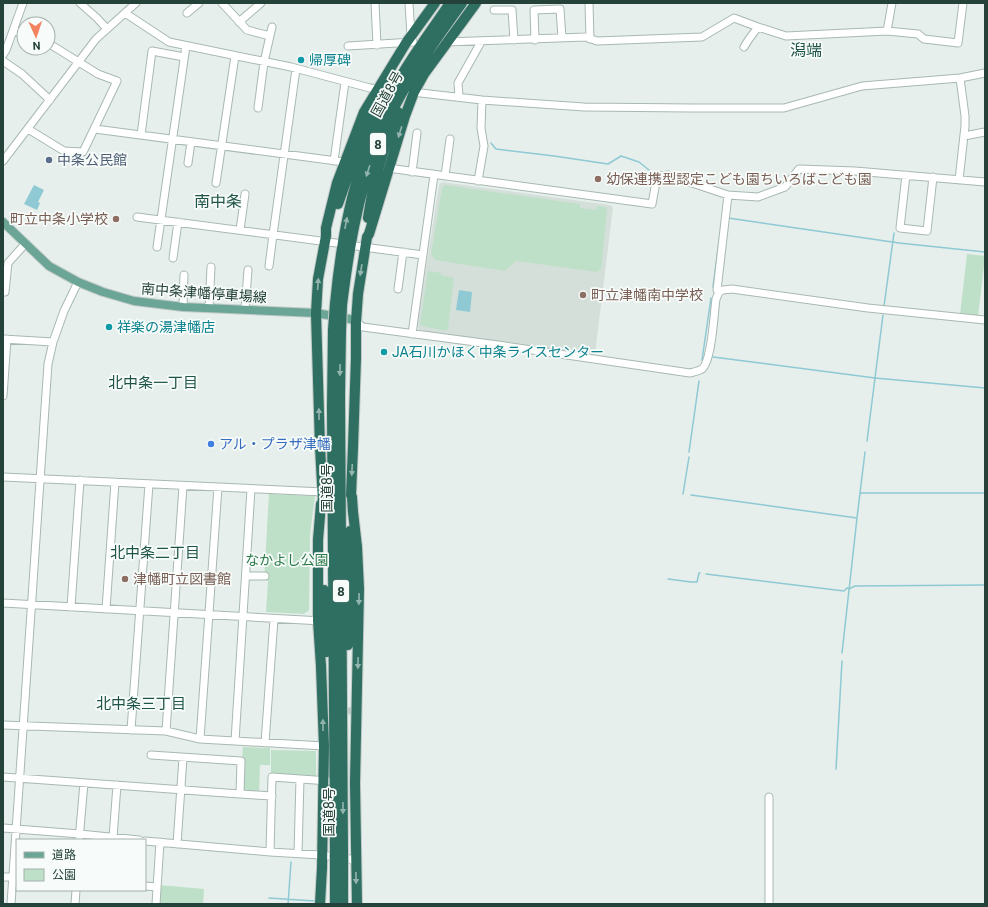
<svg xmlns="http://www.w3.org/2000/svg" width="988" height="907" font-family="Roboto,'Noto Sans JP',sans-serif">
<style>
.built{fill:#d4dfda}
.green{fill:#bfe0c8}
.water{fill:#8ec9d4}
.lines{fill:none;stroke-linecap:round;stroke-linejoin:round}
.stream{stroke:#8ec9d4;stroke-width:1.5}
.minor-tunnel{stroke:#bfccc8;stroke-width:7;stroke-dasharray:7 3.5;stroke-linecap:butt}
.minor-casing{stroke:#a8b8b2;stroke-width:9}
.major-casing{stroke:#c2cac8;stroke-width:10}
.highway-casing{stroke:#c2cac8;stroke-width:12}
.minor{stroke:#fff;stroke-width:7}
.major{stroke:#6aa596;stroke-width:8}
.highway{stroke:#2f6f62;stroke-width:10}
.highway-bridge-casing{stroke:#c2cac8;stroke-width:12;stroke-linecap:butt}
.highway-bridge{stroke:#2f6f62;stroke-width:10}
.oneway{fill:#93b5ae}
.culture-dot{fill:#0f9aa8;stroke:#f7fbf9;stroke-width:1.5}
.service-dot{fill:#5c6f8a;stroke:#f7fbf9;stroke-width:1.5}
.education-dot{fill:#8d6e63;stroke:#f7fbf9;stroke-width:1.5}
.shop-dot{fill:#3f7fe0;stroke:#f7fbf9;stroke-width:1.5}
.labels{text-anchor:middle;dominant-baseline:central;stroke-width:3.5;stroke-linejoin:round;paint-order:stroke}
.shield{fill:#f7fbf9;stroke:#637a73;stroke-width:1}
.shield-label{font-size:13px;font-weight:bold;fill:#24423a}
.culture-label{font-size:14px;fill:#0d838f;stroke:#f7fbf9;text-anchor:start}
.street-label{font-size:14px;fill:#24423a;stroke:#f7fbf9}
.service-label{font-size:14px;fill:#4e5e75;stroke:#f7fbf9;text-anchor:start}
.education-label{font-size:14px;fill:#785e54;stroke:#f7fbf9;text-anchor:start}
.shop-label{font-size:14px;fill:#366cbe;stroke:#f7fbf9;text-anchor:start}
.park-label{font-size:14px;fill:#2d7a4b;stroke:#f7fbf9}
.neighbourhood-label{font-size:15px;fill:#1f5548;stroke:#f7fbf9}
.quarter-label{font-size:16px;fill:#1f5548;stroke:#f7fbf9}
</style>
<rect width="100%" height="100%" fill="#e6efeb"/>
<path class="built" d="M442 182 610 205 613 207 595 354 592 356 419 330 417 326 439 185Z"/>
<path class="green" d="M445 185 580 204V208L596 210 597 206 606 207 607 211 601 269 597 272 516 261 505 271 435 260 431 254 442 188Z
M967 254 985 256 978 317 960 315Z
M428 271 441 273V275L454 278 448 329 446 331 422 326 420 325Z
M269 494 315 496 310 534 309 610 304 614 266 612 268 581 264 580Z
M243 747 270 748V765H260L259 793 246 792 243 789 245 759H242Z
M271 750 316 751V776L271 775Z
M159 885 204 889 203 904H158Z"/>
<path class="water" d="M34 185 44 190 38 202 40 203 37 210 24 204Z
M459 290 472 292 470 312 456 310Z"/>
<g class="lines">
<path class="stream" d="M491 143 496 149 554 156 608 164 621 156 639 162 654 174
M728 218 899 243 985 252
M713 287 720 234
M884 306 894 233
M713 357 875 378 985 388
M702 360 711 298
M867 441 883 315
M689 452 699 381
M860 493H985
M683 494 689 457
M691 495 857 518
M706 574 844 591 847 588 849 589 855 586 985 585
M668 579 691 582H697L699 573H700
M842 653 857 518 865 452
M836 769 842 661
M269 898 315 901
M288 904 291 862"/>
<path class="minor-tunnel" d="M327 710 351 711"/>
<g class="minor-casing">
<path id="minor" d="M80 3 97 18 107 29
M222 3 247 30 270 36
M375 3 377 45
M409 3 411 36
M589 3 590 39
M494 10H512L514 40
M125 13 169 42 291 67 370 88 384 89
M187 13 199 3
M239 22 261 3
M14 30 24 33
M887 31 892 3
M535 40 534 10 560 9 562 38
M446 42 586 37 597 41 702 37 734 18 758 27 786 36 887 31 918 34 924 39 958 43 963 3
M348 46 413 42
M744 47 749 39 758 27
M3 55 6 50 23 3
M3 61 22 74 50 100
M412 92 482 100 584 107 692 108H784L862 86 960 78 985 73
M459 97 458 83 481 42
M258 108 264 62 272 27
M28 129 64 151 83 152 117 81 98 74 48 43
M95 129 344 162
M141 135 152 51 184 57
M964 136 985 132
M3 161 96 39 136 3
M334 161 345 82
M188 163 191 142
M388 168 652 204 656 182 661 176 668 175 728 195 758 197 785 187 799 169 855 171 985 182
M412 172 417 133
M906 175 900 228 927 231 933 177
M445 176 450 139
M959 180 965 126V116L960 78
M478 181 484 146 481 128 482 100
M216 183 235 56
M137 217 336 243
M240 230 245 194
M356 246 423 255
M157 247 186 46
M173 258 178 222
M269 266 273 235 296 69
M398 289 403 252
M3 292H5L8 263 26 243
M719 292 717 290 728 195
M183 307 184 275
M209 308 211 267
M245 309 248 270
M356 322 363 327 498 345 690 373C693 372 699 371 702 369 712 361 714 313 716 299L719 292 723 290 732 289 868 308 985 320
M412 334 434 175
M3 339 53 342
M3 396 7 339
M3 477 323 492
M246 576H265
M3 603 322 621
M71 607 80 480
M106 609 115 482
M3 725 166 731 200 739 235 741 324 746
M131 730 149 484
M166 731 183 486
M200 739 218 487
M235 741C240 657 246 573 251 489
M265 743 274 619
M3 777 240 794 241 761 151 755
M240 794 272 796
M3 828 80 834 139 840
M113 838 117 785
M79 840 84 783
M145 841 270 852 321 855 350 859 356 862
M177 844 183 758
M270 852 272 777 329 781
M298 853 300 779
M3 877H17
M145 886 157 887
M11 904 48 364 53 342 64 311 78 282
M75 904 76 890
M156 904 160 842
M769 904V797"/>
</g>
<g class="major-casing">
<path id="major" d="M3 222 49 266 78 282 103 292 134 301 183 307 316 313 350 319 356 322"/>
</g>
<g class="highway-casing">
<path id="highway" d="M338 204 364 131 381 101
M368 218C373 182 384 146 398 112
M335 304C342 230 356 160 391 94 407 62 430 33 450 3
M342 305C349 249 357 197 378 144 381 137 383 129 387 122 407 79 435 41 462 3
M333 330 332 407 335 851
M341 331 340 396 343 852
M324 590 327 652
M348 645 350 614V531
M335 866V904
M320 904 322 868 324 746 321 666 318 621V540L321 504 323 502 320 447 316 313 318 279 326 236V228L337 183 364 112 406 43 435 3
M343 904V867
M357 904 355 783 359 589 357 547 353 512 352 497 351 495 353 447 356 358V322L358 294 367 237 369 234 405 116 414 92 424 74 476 3"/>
</g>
<use href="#minor" class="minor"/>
<use href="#major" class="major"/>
<use href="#highway" class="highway"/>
<g class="highway-bridge-casing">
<path id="highway-bridge" d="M333 330 335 304
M341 331 342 305
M343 852V867
M335 866V851"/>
</g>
<use href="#highway-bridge" class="highway-bridge"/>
</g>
<defs><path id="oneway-solid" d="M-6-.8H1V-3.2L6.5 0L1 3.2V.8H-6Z"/></defs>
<g class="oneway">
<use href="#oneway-solid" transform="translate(400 132) rotate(107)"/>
<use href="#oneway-solid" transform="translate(368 171) rotate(108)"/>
<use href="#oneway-solid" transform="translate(346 223) rotate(-79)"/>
<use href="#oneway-solid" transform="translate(361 270) rotate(99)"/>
<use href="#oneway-solid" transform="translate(318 284) rotate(-86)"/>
<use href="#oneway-solid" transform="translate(340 370) rotate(91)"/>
<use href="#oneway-solid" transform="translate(319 414) rotate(-91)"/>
<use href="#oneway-solid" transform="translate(352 470) rotate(93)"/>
<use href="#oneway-solid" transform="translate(359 599) rotate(91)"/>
<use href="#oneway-solid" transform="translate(358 663) rotate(91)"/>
<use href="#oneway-solid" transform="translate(323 725) rotate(-91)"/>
<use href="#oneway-solid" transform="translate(343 808) rotate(90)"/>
<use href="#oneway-solid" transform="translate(356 878) rotate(89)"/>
</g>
<g class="culture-dot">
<circle cx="301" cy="60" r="4"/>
<circle cx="109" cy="327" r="4"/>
<circle cx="384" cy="352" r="4"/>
</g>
<circle class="service-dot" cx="49" cy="160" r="4"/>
<g class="education-dot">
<circle cx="598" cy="179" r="4"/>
<circle cx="116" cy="219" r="4"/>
<circle cx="583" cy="295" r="4"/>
<circle cx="125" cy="579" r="4"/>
</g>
<circle class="shop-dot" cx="211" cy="444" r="4"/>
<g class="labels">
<g class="shield">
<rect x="370" y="133" width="16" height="22" rx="3"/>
<rect x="333" y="580" width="16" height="22" rx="3"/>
</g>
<g class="shield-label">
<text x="378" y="144">8</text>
<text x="341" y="591">8</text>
</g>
<g class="culture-label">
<text x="309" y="60">帰厚碑</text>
<text x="117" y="327">祥楽の湯津幡店</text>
<text x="392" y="352">JA石川かほく中条ライスセンター</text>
</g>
<g class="street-label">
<text transform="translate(387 94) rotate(-61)">国道8号</text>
<text transform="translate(204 293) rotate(4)">南中条津幡停車場線</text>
<text transform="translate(327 488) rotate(-90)">国道8号</text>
<text transform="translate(329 812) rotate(-90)">国道8号</text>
</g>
<g class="service-label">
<text x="57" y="160">中条公民館</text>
</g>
<g class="education-label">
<text x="606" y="179">幼保連携型認定こども園ちいろばこども園</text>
<text x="108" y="219" text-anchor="end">町立中条小学校</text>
<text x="591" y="295">町立津幡南中学校</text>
<text x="133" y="579">津幡町立図書館</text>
</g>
<g class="shop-label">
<text x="219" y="444">アル・プラザ津幡</text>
</g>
<g class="park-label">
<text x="287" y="560">なかよし公園</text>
</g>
<g class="neighbourhood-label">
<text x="153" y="383">北中条一丁目</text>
<text x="155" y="553">北中条二丁目</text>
<text x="141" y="704">北中条三丁目</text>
</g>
<g class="quarter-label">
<text x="806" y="50">潟端</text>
<text x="218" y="201">南中条</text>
</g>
</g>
<rect width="988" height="907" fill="none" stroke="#24423a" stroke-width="8"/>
<rect x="16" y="839" width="130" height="52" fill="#f7fbf9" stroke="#a3b1ad"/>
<rect x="24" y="852" width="20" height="6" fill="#6aa596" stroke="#a3b1ad"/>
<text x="52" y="859" font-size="12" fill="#24423a">道路</text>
<rect x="24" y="869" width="20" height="12" fill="#bfe0c8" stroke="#a3b1ad"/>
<text x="52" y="879" font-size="12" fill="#24423a">公園</text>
<g transform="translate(36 36) rotate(177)"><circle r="19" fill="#f7fbf9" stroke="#a3b1ad"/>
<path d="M0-3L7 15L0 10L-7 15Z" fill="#f4845f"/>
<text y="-6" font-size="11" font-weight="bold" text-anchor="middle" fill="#24423a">N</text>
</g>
</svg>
